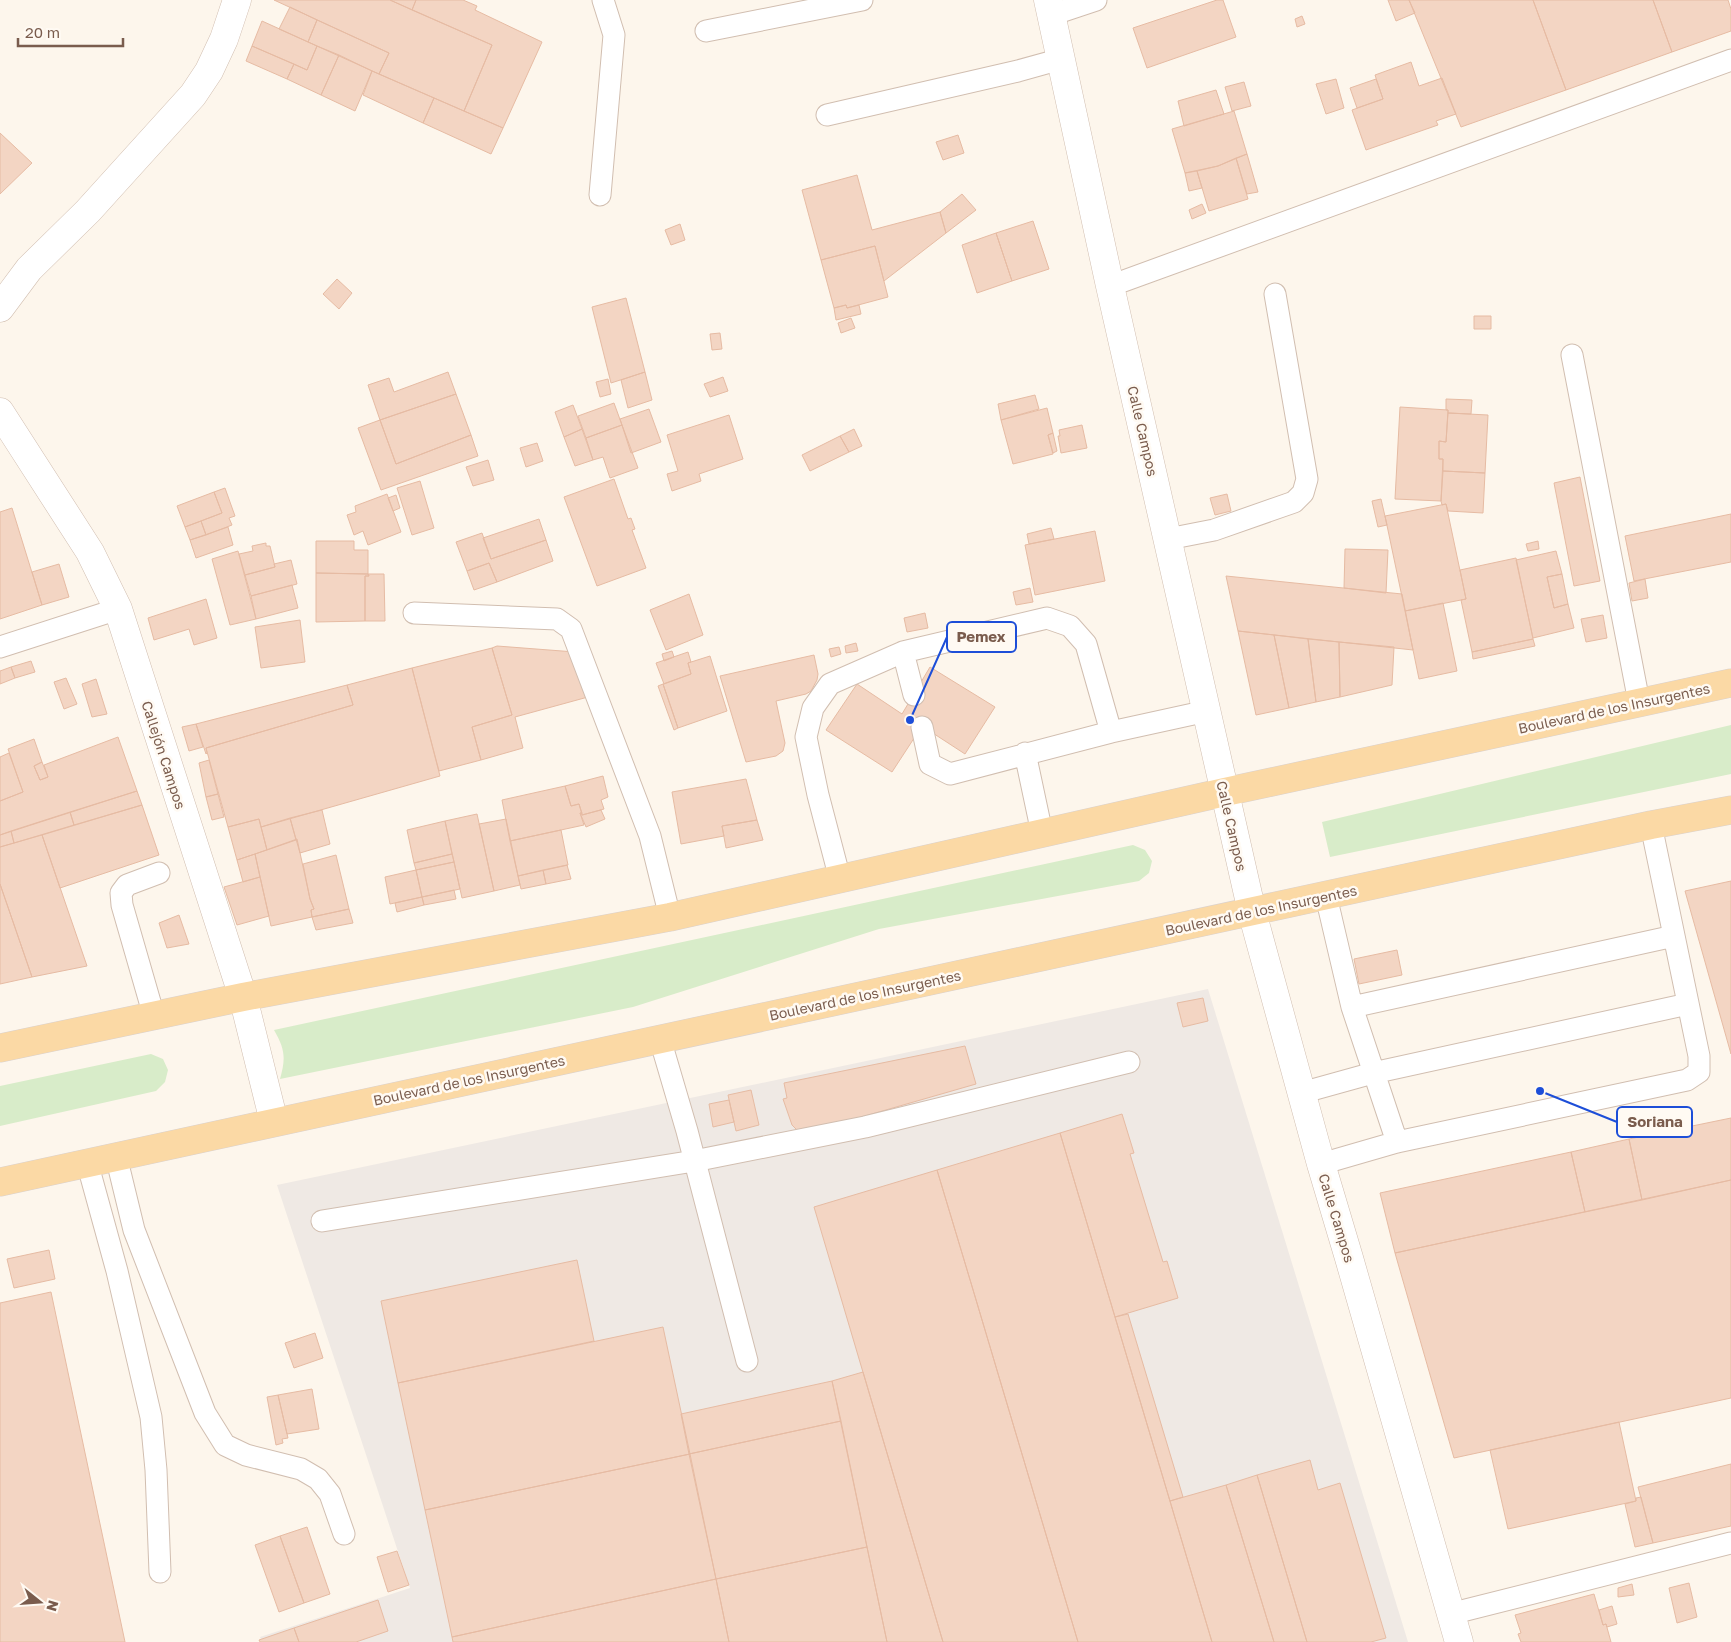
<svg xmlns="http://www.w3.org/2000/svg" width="1731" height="1642" font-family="'Golos Text',sans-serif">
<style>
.industrial{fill:#efe9e4}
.green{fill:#d8ecc9}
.building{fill:#f3d5c3;stroke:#e6bba3}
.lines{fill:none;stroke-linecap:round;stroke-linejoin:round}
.service-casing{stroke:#d1beb0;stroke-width:23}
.minor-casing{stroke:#d1beb0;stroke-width:29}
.tertiary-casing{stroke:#d1beb0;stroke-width:29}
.primary-casing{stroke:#dad1cd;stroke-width:29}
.service{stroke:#fff;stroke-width:21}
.minor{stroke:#fff;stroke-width:28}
.tertiary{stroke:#fff;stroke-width:28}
.primary{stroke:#fbd9a5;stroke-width:28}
.labels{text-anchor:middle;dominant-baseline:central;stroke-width:5;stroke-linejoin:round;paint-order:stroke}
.street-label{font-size:14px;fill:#7a5c4d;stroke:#fffaf3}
.leader{fill:none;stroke:#1d4ed8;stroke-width:2}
.callout-dot{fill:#1d4ed8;stroke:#fffaf3;stroke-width:2}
.callout{fill:#fffaf3;stroke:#1d4ed8;stroke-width:2}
.callout-label{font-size:15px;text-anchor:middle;font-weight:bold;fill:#7a5c4d}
</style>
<rect width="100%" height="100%" fill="#fdf6ec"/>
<path class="industrial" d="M1208 989 1408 1642H262L260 1637 410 1588 277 1185Z"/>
<path class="green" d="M1731 725V774L1330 857 1322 822Z
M1133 845 1145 850 1152 861 1149 873 1139 881 879 929 633 1007 280 1079C286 1058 285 1049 274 1030Z
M151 1054 163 1059 168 1070 165 1082 156 1091 0 1126V1086Z"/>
<path class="building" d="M274 0H390L492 45 464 111 379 74 389 53Z
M390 0H416L412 10Z
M416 0H463L477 6 475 10 542 42 503 128 464 111 492 45 412 10Z
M1217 0H1223L1236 37 1147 68 1133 28Z
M1388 0H1409L1415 13 1396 21Z
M1409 0H1533L1566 90 1461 127Z
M1533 0H1653L1672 52 1566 90Z
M1653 0H1728L1731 9V31L1672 52Z
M290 7 317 20 308 42 279 29Z
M1302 16 1305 24 1297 27 1295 19Z
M317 20 389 53 379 74 308 42Z
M262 21 317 46 307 70 252 46Z
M252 46 294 64 287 79 246 61Z
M317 46 339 55 321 95 287 79 294 64 307 70Z
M339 55 372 71 355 111 321 95Z
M1411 62 1419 86 1442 78 1456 114 1436 121 1438 125 1366 150 1352 110 1383 99 1375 75Z
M372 71 434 98 423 123 363 95Z
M1336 79 1344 108 1326 114 1316 84Z
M1376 79 1383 99 1357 108 1350 88Z
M1244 82 1251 106 1232 111 1225 87Z
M1216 90 1224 114 1184 126 1178 101Z
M434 98 503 128 491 154 423 123Z
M1234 111 1247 154 1218 166 1185 173 1172 129Z
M0 133 32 163 0 194Z
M958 135 964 153 943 160 936 142Z
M1247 154 1258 192 1247 194 1236 158Z
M1236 158 1248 199 1209 211 1197 171 1218 166Z
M1197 171 1202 188 1189 191 1185 173Z
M857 175 872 230 940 212 946 233 884 281 875 246 821 260 802 190Z
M962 194 976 210 946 233 940 212Z
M1202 204 1206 213 1192 219 1189 210Z
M1033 221 1049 269 1012 281 996 233Z
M680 224 685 240 671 245 665 230Z
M996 233 1012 281 977 293 962 245Z
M875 246 888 297 847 308 846 305 834 308 821 260Z
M337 279 352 293 339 309 323 294Z
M626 298 645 372 611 383 592 307Z
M846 305 847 308 859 305 861 314 836 320 834 308Z
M1474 316H1491V329H1474Z
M851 318 855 328 841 333 838 323Z
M720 333 722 349 712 350 710 334Z
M448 372 456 394 380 420 368 385 389 378 394 392Z
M645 372 652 400 628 408 621 380Z
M723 377 728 391 710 397 704 384Z
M608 379 611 394 600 397 596 382Z
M456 394 471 435 396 464 380 420Z
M1035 395 1039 409 1001 420 998 404Z
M1446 399 1472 400 1471 414 1448 413V410H1446Z
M614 403 622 425 586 438 578 416Z
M573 405 582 429 564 437 555 412Z
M1400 407 1448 410 1446 442 1439 441V459H1443L1441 501 1395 499Z
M1047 408 1053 433 1048 435 1053 454 1013 464 1001 420Z
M649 409 661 442 631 453 620 419Z
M1448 413 1488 415 1485 473 1443 471V459H1439V441L1446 442Z
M729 415 743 459 699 474 701 481 672 491 667 474 678 471 667 435Z
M380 420 396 464 471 435 478 456 381 490 358 428Z
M622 425 638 468 610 478 603 457 593 460 586 438Z
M1082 425 1087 448 1061 453 1058 436H1060L1059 430Z
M582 429 593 460 575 466 564 437Z
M854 429 862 446 849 452 840 436Z
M1053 433 1057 451 1053 453 1048 435Z
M840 436 849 452 810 471 802 455Z
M537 443 543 461 526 467 520 448Z
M488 460 494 480 473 486 466 467Z
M1443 471 1485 473 1483 513 1448 511 1446 504 1442 505 1441 501Z
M1580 477 1600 581 1574 586 1554 483Z
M614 479 628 519 631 518 635 529 632 530 646 568 597 586 564 497Z
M420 481 434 528 412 535 397 488Z
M225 488 235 516 229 518 232 525 206 535 201 521 222 513 214 492Z
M214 492 222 513 185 527 177 506Z
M387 494 401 532 368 545 363 531 354 535 347 515 356 512 355 506Z
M1227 494 1231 511 1215 515 1210 498Z
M396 495 400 508 393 511 388 498Z
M1381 499 1387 525 1378 527 1372 501Z
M1446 504 1466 599 1405 611 1385 516Z
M12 508 42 605 0 619V512Z
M1731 514V562L1634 581 1625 536Z
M539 519 546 540 491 559 483 538Z
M201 521 206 535 190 540 185 527Z
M228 527 233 545 196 558 190 540Z
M1051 528 1054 539 1029 544 1027 534Z
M1095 531 1105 581 1035 595 1025 545Z
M482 533 491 559 546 540 553 561 497 582 489 563 467 571 456 542Z
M316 541H354V550H368V574L316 573Z
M1538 541 1539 549 1528 551 1526 544Z
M266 543V546H270L275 567 245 575 239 554 253 551 252 546Z
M1345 549 1388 550 1386 593 1344 588Z
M238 551 256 619 230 625 212 559Z
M1556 551 1562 574 1547 577 1554 608 1568 604 1574 628 1533 638 1516 560Z
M1516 558 1533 639 1472 652 1461 600 1466 599 1460 570Z
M291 560 297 584 251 596 245 575 275 567 274 564Z
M489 563 497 582 474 590 467 571Z
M59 564 69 597 42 605 32 572Z
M316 573 368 574 369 576H365V621L316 622Z
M368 574H384L385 621H365V576H369Z
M1562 574 1568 604 1554 608 1547 577Z
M1226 576 1402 594 1413 650 1238 631Z
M1645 579 1648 598 1632 601 1629 583Z
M292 585 298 608 256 619 251 596Z
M1030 588 1033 602 1016 605 1013 592Z
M689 594 703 635 666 650 650 610Z
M206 599 217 638 194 645 189 629 154 640 148 618Z
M1443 603 1457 671 1419 679 1405 611Z
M925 613 928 628 907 632 904 618Z
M1603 615 1607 638 1586 642 1581 619Z
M300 620 305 662 261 668 255 627Z
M1238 631 1274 635 1289 708 1256 715Z
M1274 635 1308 639 1316 702 1289 708Z
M1308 639 1339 642 1340 697 1316 702Z
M1533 639 1535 646 1473 659 1472 652Z
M1339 642 1394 647 1392 685 1340 697Z
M856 643 858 651 846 653 845 646Z
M497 646 575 652 588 697 515 717 523 748 481 760 472 727 512 715 492 648Z
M839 647 841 654 831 657 829 649Z
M492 648 512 715 472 727 481 760 439 771 412 668Z
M672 651 674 657 664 661 662 654Z
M688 652 691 662 688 663 691 674 664 684 656 663Z
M814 655 818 674 817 680 811 691 806 694 776 701 785 743 783 751 776 756 746 762 720 676Z
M710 656 727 711 678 728 663 684 691 674 688 663Z
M31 661 35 672 15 678 11 667Z
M11 667 15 678 0 684V671Z
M930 667 995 707 965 754 922 726 892 772 826 730 857 684 902 714Z
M412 668 440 776 261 827 259 819 228 827 206 748 353 705 347 685Z
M66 678 77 704 64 709 54 682Z
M96 679 107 714 92 717 82 684Z
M663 684 678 728 674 730 658 686Z
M347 685 353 705 206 748 207 753 206 754 196 724Z
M196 724 203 747 189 751 182 727Z
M118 737 137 791 0 835V801L23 792 8 749 34 739 42 762 34 766 40 780 48 777 44 765Z
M9 753 23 792 0 801V757Z
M209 760 218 794 206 797 199 763Z
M42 762 48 777 40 780 34 766Z
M603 776 608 797 601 800 604 809 582 815 579 804 571 806 565 786Z
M746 779 757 820 722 826 724 836 681 844 672 792Z
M565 786 571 806 579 804 582 813H580L584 825 510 841 502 800Z
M137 791 142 805 74 825 70 812Z
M218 794 224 817 212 820 206 797Z
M142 805 159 855 60 888 42 835Z
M322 810 330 844 300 853 290 818Z
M601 810 605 819 586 827 580 813H582V815Z
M70 812 74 825 14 843 11 831Z
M477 814 494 891 462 898 445 821Z
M290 818 296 840 267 850 261 827Z
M259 819 267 850 237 860 228 827Z
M506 819 520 885 494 891 479 824Z
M757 820 763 840 726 848 722 826Z
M445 821 452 854 414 863 407 830Z
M561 830 568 865 518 876 510 841Z
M11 831 14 843 0 847V835Z
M42 835 87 966 32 977 0 884V847Z
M297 839 310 899 314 909 311 910 312 917 271 926 255 854Z
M255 854 260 877 243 882 237 860Z
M452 854 454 862 416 870 414 863Z
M336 855 349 909 312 917 311 910 314 909 310 899 303 864Z
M454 862 460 889 422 897 416 870Z
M567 865 571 879 546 884 543 870Z
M416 870 422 897 390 904 385 877Z
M543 870 546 884 521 889 518 876Z
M260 877 269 916 237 925 224 887Z
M1731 881V1054L1685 891Z
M0 884 32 977 0 984Z
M454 890 456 899 424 905 422 897Z
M422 897 424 905 397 912 395 903Z
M349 909 353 923 316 930 312 917Z
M179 915 189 944 167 948 159 923Z
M1397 950 1402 975 1359 984 1354 959Z
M1203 998 1208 1021 1183 1027 1177 1003Z
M965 1046 976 1084 806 1133 799 1132 792 1125 783 1099 787 1098 784 1083Z
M751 1090 759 1125 736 1131 728 1095Z
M729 1100 734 1122 713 1127 709 1104Z
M1122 1114 1134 1153 1130 1154 1163 1262 1167 1261 1178 1298 1115 1317 1060 1133Z
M1731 1118V1180L1642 1200 1629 1139Z
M1060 1133 1115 1317 1212 1642H1078L971 1283 937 1170Z
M1629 1139 1642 1200 1585 1212 1571 1152Z
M1571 1152 1585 1212 1395 1253 1380 1193Z
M937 1170 971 1283 1078 1642H943L814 1207Z
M1731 1180V1398L1454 1458 1395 1253Z
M49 1250 55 1279 14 1288 7 1259Z
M577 1260 594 1341 398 1383 381 1301Z
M51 1292 125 1642H0V1303Z
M1128 1314 1183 1497 1170 1501 1115 1317Z
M663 1327 690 1454 425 1510 398 1383Z
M315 1333 323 1358 294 1368 285 1343Z
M863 1372 943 1642H887L832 1381Z
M832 1381 841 1421 689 1454 681 1414Z
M312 1389 319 1429 287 1434 278 1395Z
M278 1395 288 1438 282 1439 283 1443 276 1445 267 1397Z
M841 1421 867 1547 716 1579 689 1454Z
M1619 1422 1636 1501 1508 1529 1490 1450Z
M690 1454 716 1579 452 1637 425 1510Z
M1310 1460 1318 1490 1340 1483 1386 1638 1371 1642H1307L1257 1475Z
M1731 1464V1526L1653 1543 1638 1487Z
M1257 1475 1307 1642H1274L1226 1485Z
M1226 1485 1274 1642H1212L1170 1501Z
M1641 1497 1653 1543 1635 1547 1625 1504 1636 1501V1498Z
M307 1527 330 1594 304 1603 280 1536Z
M280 1536 304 1603 279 1612 255 1545Z
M867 1547 887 1642H729L716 1579Z
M397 1551 409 1585 388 1592 377 1557Z
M716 1579 729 1642H453L452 1637Z
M1689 1583 1697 1617 1677 1623 1669 1588Z
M1632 1584 1634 1595 1618 1597V1588Z
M1594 1594 1603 1625 1606 1624 1611 1642H1521L1518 1634 1521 1633 1515 1615Z
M378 1600 388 1631 356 1642H299L294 1628Z
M1612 1606 1617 1624 1607 1627 1606 1624 1603 1625 1599 1610Z
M294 1628 299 1642H260L259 1640Z"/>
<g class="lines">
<g class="service-casing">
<path id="service" d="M1051 15 1096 0
M706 31 862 0
M827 115 1018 71 1061 59
M600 195 614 35 603 0
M1110 286 1731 60
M1572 355 1639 702
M1168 539 1214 530 1294 502 1303 493 1307 479 1275 294
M414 613 557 619 571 629 650 836 670 917
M0 647 118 609
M914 695 903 652 1047 618 1070 626 1086 644 1111 732
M922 727 930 764 950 774 1111 732 1207 711
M1025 753 1042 833
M840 879 818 795 806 737 813 708 830 684 903 652
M1326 896 1352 1007 1397 1142
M1352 1007 1674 936
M154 1016 122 905 121 893 127 885 159 873
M660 1039 687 1131 747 1361
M1301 1093 1373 1073 1688 1004
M116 1156 134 1230 205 1413 225 1445 246 1455 301 1469 318 1479 330 1494 344 1534
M87 1162 117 1271 151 1417 156 1470 160 1572
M1321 1164 1397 1142 1687 1080 1699 1072V1056L1651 825
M322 1221 694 1161 865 1127 1129 1062
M1450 1614 1731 1543"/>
</g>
<g class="minor-casing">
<path id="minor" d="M0 308 29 269 88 211 193 95 209 71 224 39 237 0
M0 412 90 552 118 609 243 997 274 1122"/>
</g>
<g class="tertiary-casing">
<path id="tertiary" d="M1048 0 1110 286 1252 912 1321 1164 1349 1258 1459 1642"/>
</g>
<g class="primary-casing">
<path id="primary" d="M0 1048 243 997 670 917 1225 792 1731 683
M0 1182 1651 825 1731 810"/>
</g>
<use href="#service" class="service"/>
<use href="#minor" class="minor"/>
<use href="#tertiary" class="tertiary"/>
<use href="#primary" class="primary"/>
</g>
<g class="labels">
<g class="street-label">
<text transform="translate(1143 431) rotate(77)">Calle Campos</text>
<text transform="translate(1614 708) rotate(-12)">Boulevard de los Insurgentes</text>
<text transform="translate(164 755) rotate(72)">Callejón Campos</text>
<text transform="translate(1232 826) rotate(77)">Calle Campos</text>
<text transform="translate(1261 910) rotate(-12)">Boulevard de los Insurgentes</text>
<text transform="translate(865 995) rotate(-12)">Boulevard de los Insurgentes</text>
<text transform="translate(469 1080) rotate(-12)">Boulevard de los Insurgentes</text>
<text transform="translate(1337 1218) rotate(73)">Calle Campos</text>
</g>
</g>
<path class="leader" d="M910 720L947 637M1540 1091L1617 1122"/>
<g class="callout-dot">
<circle cx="910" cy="720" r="5"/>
<circle cx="1540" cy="1091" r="5"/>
</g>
<g class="callout">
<rect x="947" y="622" width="69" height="30" rx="5"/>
<rect x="1617" y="1107" width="75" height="30" rx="5"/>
</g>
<g class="callout-label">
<text x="981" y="642">Pemex</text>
<text x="1655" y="1127">Soriana</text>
</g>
<g transform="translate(40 1602) rotate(107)" stroke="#fffaf3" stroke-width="4" paint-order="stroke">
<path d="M0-4L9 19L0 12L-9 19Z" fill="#7a5c4d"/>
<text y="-8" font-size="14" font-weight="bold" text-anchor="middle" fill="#7a5c4d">N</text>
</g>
<path d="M18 38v8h105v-8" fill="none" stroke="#7a5c4d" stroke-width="2.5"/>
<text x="25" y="38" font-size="15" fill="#7a5c4d" stroke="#fffaf3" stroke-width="4" paint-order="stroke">20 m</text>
</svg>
